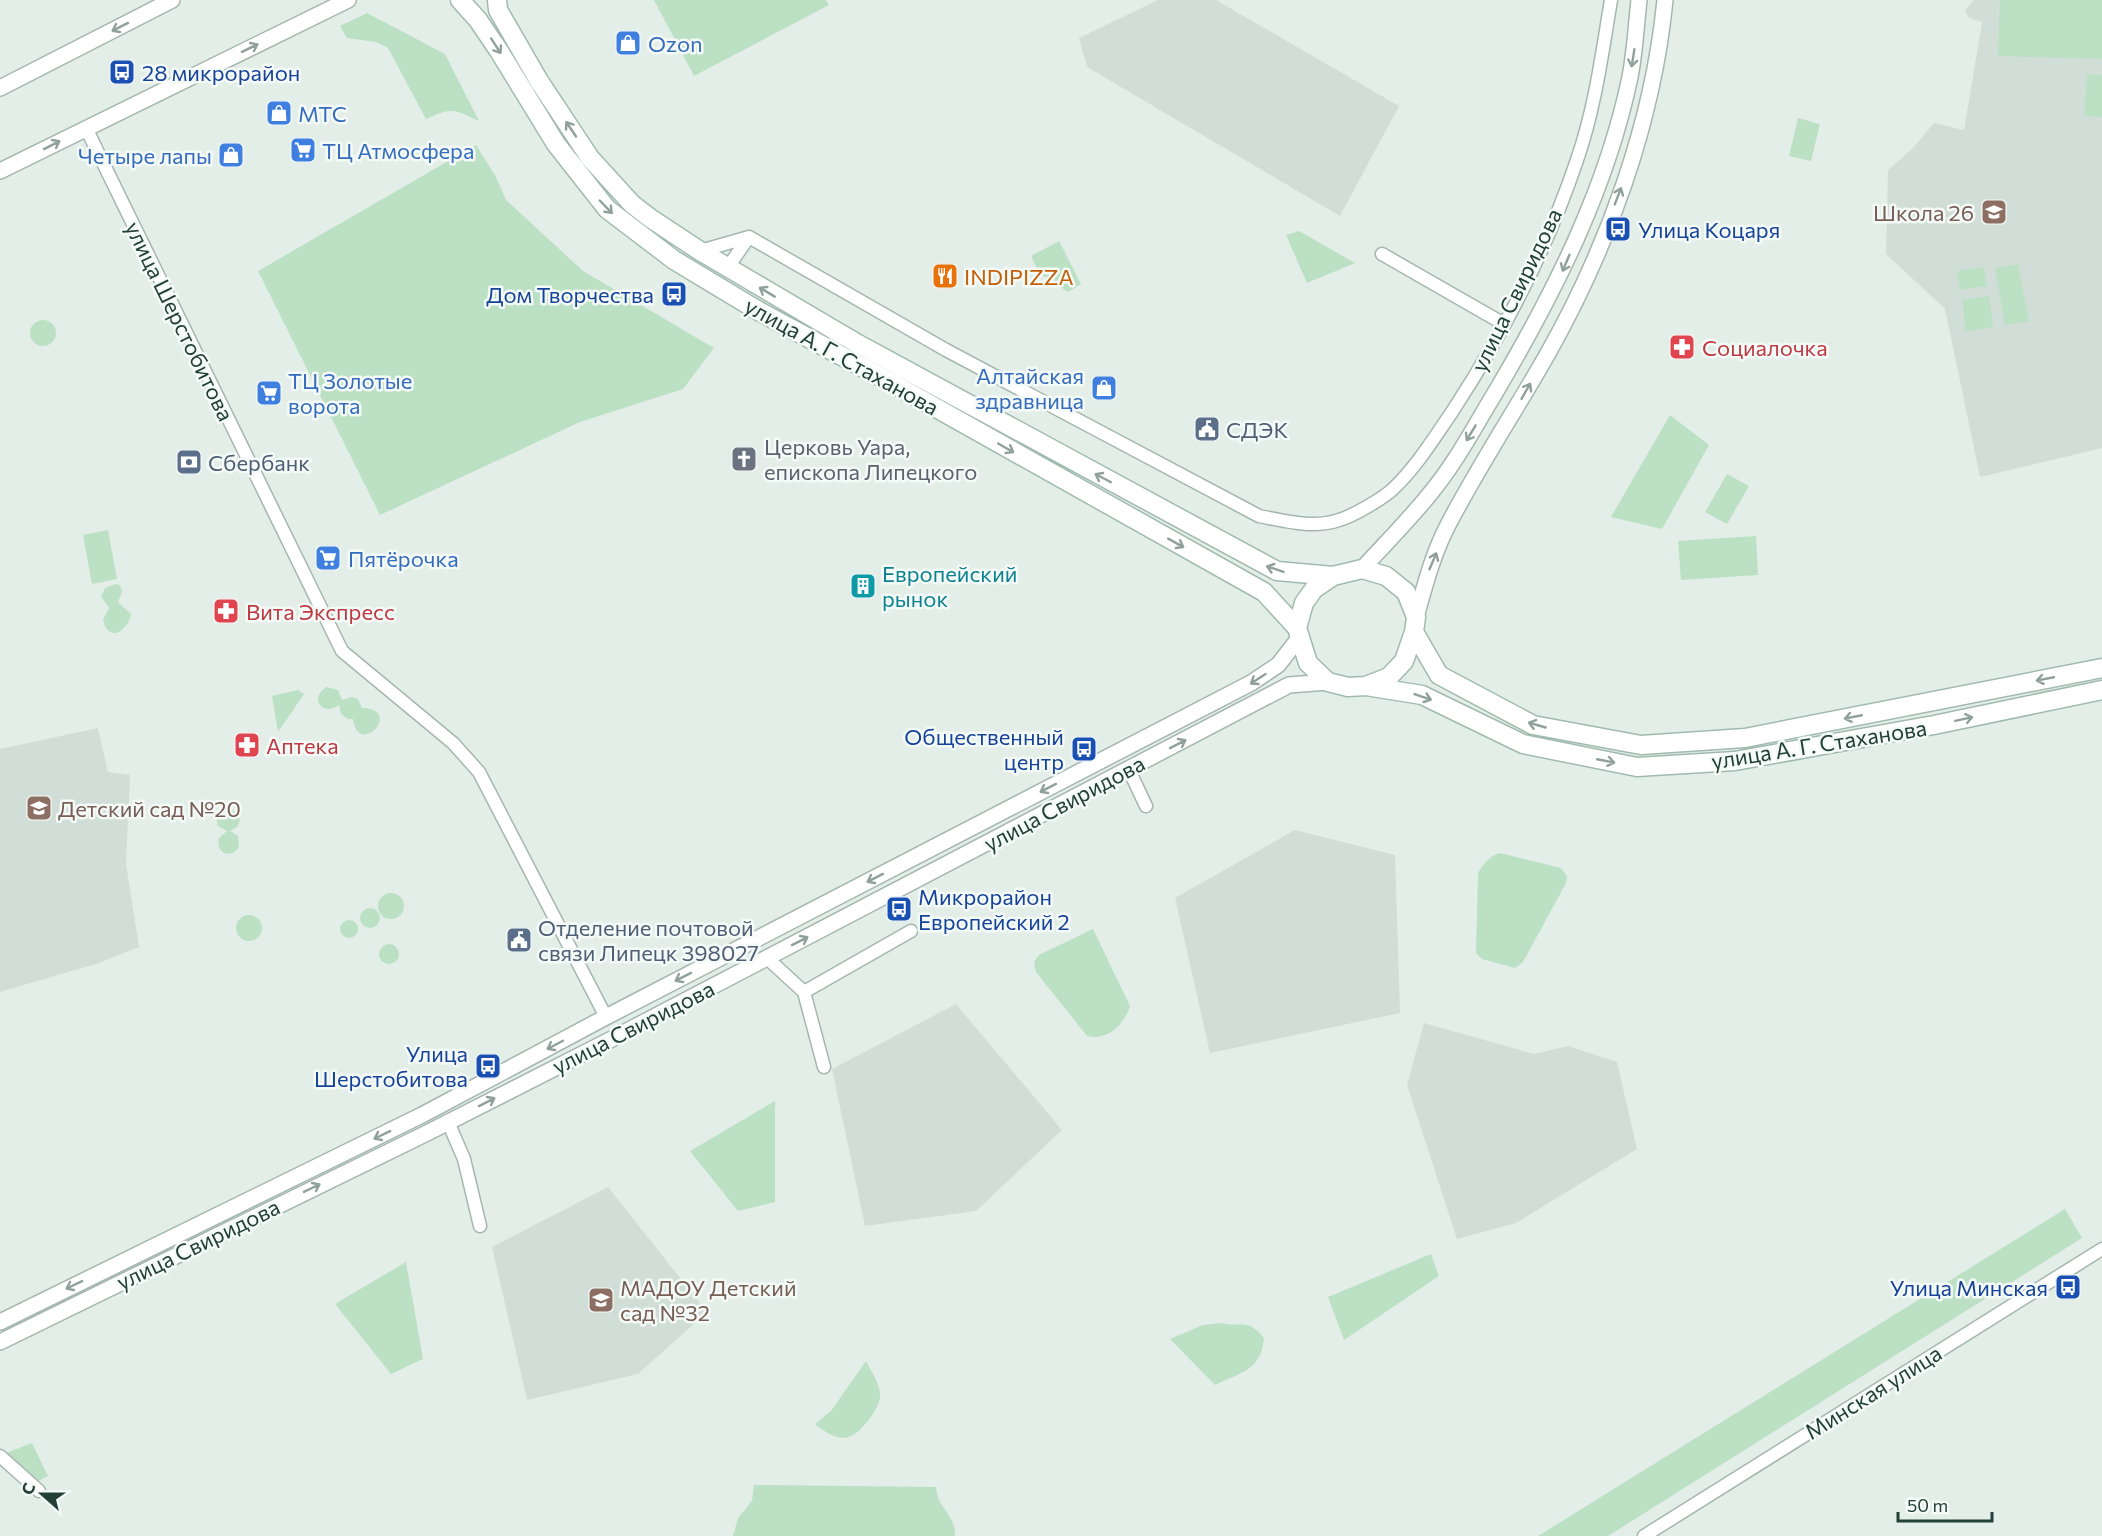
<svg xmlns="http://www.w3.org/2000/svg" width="2102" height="1536" font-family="Commissioner,sans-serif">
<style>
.built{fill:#d1ded7}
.green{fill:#bbe0c4}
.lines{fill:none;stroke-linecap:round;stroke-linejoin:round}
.minor-casing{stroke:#a5b6b0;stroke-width:15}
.tertiary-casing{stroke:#a5b6b0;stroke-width:18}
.secondary-casing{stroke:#a1bab0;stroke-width:21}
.minor{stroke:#fff;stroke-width:12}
.tertiary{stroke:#fff;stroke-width:15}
.secondary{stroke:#fff;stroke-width:18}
.oneway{stroke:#90a09b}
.labels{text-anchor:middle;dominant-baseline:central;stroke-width:5;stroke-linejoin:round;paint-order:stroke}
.shop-label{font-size:22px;fill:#366cbe;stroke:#f4faf7;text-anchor:start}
.transit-label{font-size:22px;fill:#164399;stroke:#f4faf7;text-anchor:end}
.education-label{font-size:22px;fill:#785e54;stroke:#f4faf7;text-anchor:start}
.food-label{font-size:22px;fill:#c56008;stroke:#f4faf7;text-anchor:start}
.street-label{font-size:22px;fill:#224037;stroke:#f4faf7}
.health-label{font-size:22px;fill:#be3a42;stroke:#f4faf7;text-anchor:start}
.service-label{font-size:22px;fill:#4e5e75;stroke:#f4faf7;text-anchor:start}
.worship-label{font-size:22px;fill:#5b616d;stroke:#f4faf7;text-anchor:start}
.culture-label{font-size:22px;fill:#0d838f;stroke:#f4faf7;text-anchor:start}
</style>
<rect width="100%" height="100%" fill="#e3eee9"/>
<path class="built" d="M1158 0H1216L1399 106 1340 216 1087 67 1079 38Z
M1974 0H2102V448L1980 477 1945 309 1886 254 1888 170 1912 149 1934 123 1964 130 1982 22 1969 18 1965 10Z
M98 728 108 772 130 775 126 864 139 947 99 963 0 992V749Z
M1295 830 1395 855 1400 1013 1210 1053 1175 898Z
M956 1004 1062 1130 976 1211 865 1226 832 1069Z
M1424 1023 1534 1054 1568 1046 1617 1062 1637 1149 1516 1223 1457 1239 1407 1085Z
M608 1187 707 1312 638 1374 527 1400 492 1247Z"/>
<path class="green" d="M654 0H826L829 5 694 76Z
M2000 0H2102V59L1998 56Z
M367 13 445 54 479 121C454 109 452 107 426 119L388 48 376 42 347 38 340 26Z
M2087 74 2102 75V117L2084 116Z
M1798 118 1820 124 1811 161 1789 156Z
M476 145 496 177 506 200 583 271 714 348 683 389 580 422 380 515 258 271Z
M1299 231 1355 263 1307 283 1286 235Z
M1059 241 1081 284 1068 292 1039 273 1031 256Z
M2018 264 2029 321 2005 325 1995 268Z
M1984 267 1987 286 1960 290 1957 271Z
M1989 296 1993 327 1966 331 1962 300Z
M30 333a13 13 0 1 1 26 0a13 13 0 1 1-26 0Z
M1670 415 1709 445 1662 529 1611 517Z
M1727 474 1749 486 1727 524 1705 512Z
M108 530 117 579 92 584 83 535Z
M1756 536 1758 575 1681 580 1678 541Z
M116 584 120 585 122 592 118 602 131 614C127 632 109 643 103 620L109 608 101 596 105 588Z
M327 687 338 690 342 700 352 697 358 699 362 708C405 709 358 759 353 719H348L341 714 339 705C321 718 309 696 327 687Z
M298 690 304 694 278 732 272 696Z
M226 808 237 812 240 819 238 826 230 831 238 836 239 847C231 860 215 853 219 838L227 831 218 826C215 818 218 811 226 808Z
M1500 853 1561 868 1567 876 1566 883 1523 962 1515 968 1482 959 1476 953 1478 873C1482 865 1491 855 1500 853Z
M378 906a13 13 0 1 1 26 0a13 13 0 1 1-26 0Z
M360 918a10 10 0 1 1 20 0a10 10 0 1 1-20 0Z
M236 928a13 13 0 1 1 26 0a13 13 0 1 1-26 0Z
M340 929a9 9 0 1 1 18 0a9 9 0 1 1-18 0Z
M1093 929 1130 1006C1124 1025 1108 1041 1087 1036L1036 972 1034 962 1039 955Z
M379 954a10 10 0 1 1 20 0a10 10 0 1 1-20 0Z
M775 1101V1202L738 1211 690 1151Z
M2065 1209 2082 1238 1608 1536H1538Z
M1431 1254 1439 1276 1344 1340 1328 1297Z
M406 1262 423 1359 391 1374 335 1304Z
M1220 1323C1242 1328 1247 1317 1264 1338 1261 1371 1241 1372 1215 1385L1170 1339 1203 1325Z
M866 1361C871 1371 878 1381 880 1392 881 1399 877 1408 873 1414 854 1441 842 1446 815 1424L831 1411Z
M32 1443 48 1476 38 1481 6 1453Z
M754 1485 936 1487C937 1508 956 1515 955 1536H733L738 1518 752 1501Z"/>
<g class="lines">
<g class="minor-casing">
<path id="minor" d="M86 128 342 651 453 743 479 772 606 1017
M700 251 749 237 946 350 1259 516C1285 521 1313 529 1339 520 1353 516 1384 498 1394 488 1417 466 1434 438 1452 412 1503 334 1547 249 1577 160 1595 108 1602 54 1611 0
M1382 254 1504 324
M728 267 749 237
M1129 770 1146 806
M767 958 804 992 824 1067
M804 992 911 931
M448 1122 464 1159 480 1226
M0 1456 39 1491
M1644 1536 2102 1249"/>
</g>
<g class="tertiary-casing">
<path id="tertiary" d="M0 88 172 0
M0 171 348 0
M1362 569C1384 545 1408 521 1429 495 1456 463 1476 424 1498 388 1555 291 1607 188 1630 77 1635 51 1636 26 1639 0
M1416 617C1425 585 1433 553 1449 523 1479 466 1515 411 1547 355 1608 247 1653 123 1665 0
M0 1322 422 1115 606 1017 1251 683 1278 665 1299 638
M0 1342 425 1134 606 1042 1289 685 1328 682"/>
</g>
<g class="secondary-casing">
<path id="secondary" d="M460 0 478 20 499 51 556 144 607 209 674 260 757 310 899 387 1264 592 1297 628
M497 0 498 10 539 81 590 158 632 204 650 218 700 251 858 344 1277 571 1333 576
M1362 569 1386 576 1406 592 1416 617 1414 632 1404 661 1389 677 1366 686 1348 687 1328 682 1308 663 1297 628 1304 603 1314 589 1333 576Z
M1414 632 1439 675 1533 725 1641 745 1745 738 2102 668
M1366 686 1422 695 1523 744 1637 767 1735 761 1934 725 2102 690"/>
</g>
<use href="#minor" class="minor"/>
<use href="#tertiary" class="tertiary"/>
<use href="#secondary" class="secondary"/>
</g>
<defs><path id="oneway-shaft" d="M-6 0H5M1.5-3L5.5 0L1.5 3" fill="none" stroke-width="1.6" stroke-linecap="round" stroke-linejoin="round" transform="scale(1.5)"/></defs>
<g class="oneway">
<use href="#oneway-shaft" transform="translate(120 27) rotate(153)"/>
<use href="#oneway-shaft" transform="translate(496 46) rotate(57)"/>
<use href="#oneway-shaft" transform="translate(250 48) rotate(-26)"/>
<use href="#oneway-shaft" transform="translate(1633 58) rotate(99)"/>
<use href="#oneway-shaft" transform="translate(571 129) rotate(-124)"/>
<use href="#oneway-shaft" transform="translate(52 145) rotate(-27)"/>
<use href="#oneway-shaft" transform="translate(1618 196) rotate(-69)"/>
<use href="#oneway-shaft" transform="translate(606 207) rotate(46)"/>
<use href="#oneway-shaft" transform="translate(1566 263) rotate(113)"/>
<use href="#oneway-shaft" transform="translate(767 292) rotate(-149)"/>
<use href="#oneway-shaft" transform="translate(1526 391) rotate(-60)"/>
<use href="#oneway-shaft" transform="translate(1471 433) rotate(121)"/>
<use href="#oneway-shaft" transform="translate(1006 448) rotate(30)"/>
<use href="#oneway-shaft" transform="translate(1103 478) rotate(-152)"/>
<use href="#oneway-shaft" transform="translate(1176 543) rotate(29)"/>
<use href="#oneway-shaft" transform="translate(1433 561) rotate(-67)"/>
<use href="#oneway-shaft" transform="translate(1275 569) rotate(-161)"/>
<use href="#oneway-shaft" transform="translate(1258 679) rotate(147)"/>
<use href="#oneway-shaft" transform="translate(2045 679) rotate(169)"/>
<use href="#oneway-shaft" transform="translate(1423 697) rotate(19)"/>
<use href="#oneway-shaft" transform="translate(1853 717) rotate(169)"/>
<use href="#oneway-shaft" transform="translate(1964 719) rotate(-12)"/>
<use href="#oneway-shaft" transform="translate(1537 725) rotate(-164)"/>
<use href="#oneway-shaft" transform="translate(1178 744) rotate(-27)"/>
<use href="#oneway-shaft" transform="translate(1606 761) rotate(11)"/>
<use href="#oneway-shaft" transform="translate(1048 788) rotate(153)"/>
<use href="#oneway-shaft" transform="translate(875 878) rotate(153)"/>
<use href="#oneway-shaft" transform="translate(800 941) rotate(-27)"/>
<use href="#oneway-shaft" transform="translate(683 977) rotate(153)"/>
<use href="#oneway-shaft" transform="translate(555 1045) rotate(152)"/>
<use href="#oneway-shaft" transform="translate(487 1102) rotate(-27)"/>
<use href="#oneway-shaft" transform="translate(382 1135) rotate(154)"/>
<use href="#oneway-shaft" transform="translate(312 1188) rotate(-26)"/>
<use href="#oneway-shaft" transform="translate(74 1285) rotate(154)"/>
</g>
<defs>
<g id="shop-square" transform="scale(1.35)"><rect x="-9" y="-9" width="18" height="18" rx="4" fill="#3f7fe0" stroke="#f4faf7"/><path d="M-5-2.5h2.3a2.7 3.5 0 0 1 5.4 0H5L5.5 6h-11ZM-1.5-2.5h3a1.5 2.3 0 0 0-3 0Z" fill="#fff"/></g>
<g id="bus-square" transform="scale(1.35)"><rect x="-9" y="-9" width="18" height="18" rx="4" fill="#1a4fb4" stroke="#f4faf7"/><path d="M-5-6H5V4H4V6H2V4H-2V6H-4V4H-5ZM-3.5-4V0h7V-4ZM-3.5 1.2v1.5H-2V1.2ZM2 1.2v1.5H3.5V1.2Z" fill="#fff"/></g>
<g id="supermarket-square" transform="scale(1.35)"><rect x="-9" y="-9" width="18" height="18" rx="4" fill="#3f7fe0" stroke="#f4faf7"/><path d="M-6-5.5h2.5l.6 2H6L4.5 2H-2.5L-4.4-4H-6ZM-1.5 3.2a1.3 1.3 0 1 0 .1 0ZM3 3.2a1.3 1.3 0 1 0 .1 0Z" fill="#fff"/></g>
<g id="school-square" transform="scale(1.35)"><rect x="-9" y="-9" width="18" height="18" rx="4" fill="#8d6e63" stroke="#f4faf7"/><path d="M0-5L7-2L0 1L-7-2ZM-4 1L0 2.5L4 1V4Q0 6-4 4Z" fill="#fff"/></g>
<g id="restaurant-square" transform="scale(1.35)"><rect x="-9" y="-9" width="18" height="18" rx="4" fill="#e8710a" stroke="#f4faf7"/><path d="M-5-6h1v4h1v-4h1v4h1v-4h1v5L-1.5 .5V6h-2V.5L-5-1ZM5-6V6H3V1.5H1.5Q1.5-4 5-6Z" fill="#fff"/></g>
<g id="pharmacy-square" transform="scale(1.35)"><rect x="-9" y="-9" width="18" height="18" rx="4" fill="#e0444e" stroke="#f4faf7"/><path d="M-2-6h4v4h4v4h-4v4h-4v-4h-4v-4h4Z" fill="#fff"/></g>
<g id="civic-square" transform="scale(1.35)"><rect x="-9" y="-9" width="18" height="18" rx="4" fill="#5c6f8a" stroke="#f4faf7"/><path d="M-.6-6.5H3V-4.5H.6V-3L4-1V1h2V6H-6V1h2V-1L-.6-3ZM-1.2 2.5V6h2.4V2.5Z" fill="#fff"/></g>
<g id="church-square" transform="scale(1.35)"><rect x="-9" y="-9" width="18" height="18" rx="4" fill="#6b7280" stroke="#f4faf7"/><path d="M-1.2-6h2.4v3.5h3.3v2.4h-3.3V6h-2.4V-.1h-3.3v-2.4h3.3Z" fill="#fff"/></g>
<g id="bank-square" transform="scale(1.35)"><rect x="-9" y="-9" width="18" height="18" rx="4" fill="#5c6f8a" stroke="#f4faf7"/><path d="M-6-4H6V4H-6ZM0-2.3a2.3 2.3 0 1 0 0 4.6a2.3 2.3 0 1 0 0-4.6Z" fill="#fff"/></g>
<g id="building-square" transform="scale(1.35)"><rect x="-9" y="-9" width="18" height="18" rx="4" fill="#0f9aa8" stroke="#f4faf7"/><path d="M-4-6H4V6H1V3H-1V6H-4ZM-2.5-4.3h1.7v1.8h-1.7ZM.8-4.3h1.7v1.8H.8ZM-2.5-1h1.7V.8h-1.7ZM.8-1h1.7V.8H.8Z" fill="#fff"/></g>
</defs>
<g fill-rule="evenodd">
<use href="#shop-square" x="628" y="43"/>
<use href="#bus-square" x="122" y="72"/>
<use href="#shop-square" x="279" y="113"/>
<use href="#supermarket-square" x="303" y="150"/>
<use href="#shop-square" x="231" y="155"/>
<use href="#school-square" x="1994" y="212"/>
<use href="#bus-square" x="1618" y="229"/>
<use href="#restaurant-square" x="945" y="276"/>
<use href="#bus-square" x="674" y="294"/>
<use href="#pharmacy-square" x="1682" y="347"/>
<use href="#shop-square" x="1104" y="388"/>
<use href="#supermarket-square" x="269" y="393"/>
<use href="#civic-square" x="1207" y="429"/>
<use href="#church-square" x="744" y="459"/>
<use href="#bank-square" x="189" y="462"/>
<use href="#supermarket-square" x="328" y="558"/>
<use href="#building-square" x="863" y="586"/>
<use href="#pharmacy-square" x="226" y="611"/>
<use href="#pharmacy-square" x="247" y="745"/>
<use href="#bus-square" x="1084" y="749"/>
<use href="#school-square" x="39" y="808"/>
<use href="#bus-square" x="899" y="909"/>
<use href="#civic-square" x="519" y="940"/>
<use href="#bus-square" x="488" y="1066"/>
<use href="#bus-square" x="2068" y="1287"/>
<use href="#school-square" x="601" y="1300"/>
</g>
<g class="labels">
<g class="shop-label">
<text x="648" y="43">Ozon</text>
<text x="298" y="113">МТС</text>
<text x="322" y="150">ТЦ Атмосфера</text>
<text x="212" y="155" text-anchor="end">Четыре лапы</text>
<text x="1084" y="375" text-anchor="end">Алтайская<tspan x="1084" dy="25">здравница</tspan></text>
<text x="288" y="380">ТЦ Золотые<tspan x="288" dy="25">ворота</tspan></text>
<text x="348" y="558">Пятёрочка</text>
</g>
<g class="transit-label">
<text x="142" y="72" text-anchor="start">28 микрорайон</text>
<text x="1638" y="229" text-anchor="start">Улица Коцаря</text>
<text x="654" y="294">Дом Творчества</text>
<text x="1064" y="736">Общественный<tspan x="1064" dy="25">центр</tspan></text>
<text x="918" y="896" text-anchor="start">Микрорайон<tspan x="918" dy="25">Европейский 2</tspan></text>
<text x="468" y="1053">Улица<tspan x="468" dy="25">Шерстобитова</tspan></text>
<text x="2048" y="1287">Улица Минская</text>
</g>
<g class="education-label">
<text x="1974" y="212" text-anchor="end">Школа 26</text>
<text x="58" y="808">Детский сад №20</text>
<text x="620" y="1287">МАДОУ Детский<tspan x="620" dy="25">сад №32</tspan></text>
</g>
<g class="food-label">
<text x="964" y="276">INDIPIZZA</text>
</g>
<g class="street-label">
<text transform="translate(1516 290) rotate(-64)">улица Свиридова</text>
<text transform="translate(180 321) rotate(64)">улица Шерстобитова</text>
<text transform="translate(842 356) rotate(29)">улица А. Г. Стаханова</text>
<text transform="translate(1819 744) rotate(-9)">улица А. Г. Стаханова</text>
<text transform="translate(1064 803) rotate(-28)">улица Свиридова</text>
<text transform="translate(633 1027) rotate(-27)">улица Свиридова</text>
<text transform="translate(198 1244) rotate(-26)">улица Свиридова</text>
<text transform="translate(1873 1392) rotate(-32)">Минская улица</text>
</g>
<g class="health-label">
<text x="1702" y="347">Социалочка</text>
<text x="246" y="611">Вита Экспресс</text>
<text x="266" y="745">Аптека</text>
</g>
<g class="service-label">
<text x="1226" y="429">СДЭК</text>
<text x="208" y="462">Сбербанк</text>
<text x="538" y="927">Отделение почтовой<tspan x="538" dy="25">связи Липецк 398027</tspan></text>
</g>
<g class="worship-label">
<text x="764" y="446">Церковь Уара,<tspan x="764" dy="25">епископа Липецкого</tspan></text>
</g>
<g class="culture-label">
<text x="882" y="573">Европейский<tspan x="882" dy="25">рынок</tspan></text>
</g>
</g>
<g transform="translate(42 1494) rotate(291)" stroke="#f4faf7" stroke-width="4.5" paint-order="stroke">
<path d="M0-4.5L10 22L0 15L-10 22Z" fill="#224037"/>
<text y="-9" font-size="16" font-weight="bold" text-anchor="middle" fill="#224037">С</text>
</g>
<path d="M1898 1512v9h94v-9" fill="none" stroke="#224037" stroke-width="3"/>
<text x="1907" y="1512" font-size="18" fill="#224037" stroke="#f4faf7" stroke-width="4.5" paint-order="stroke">50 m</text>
</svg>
